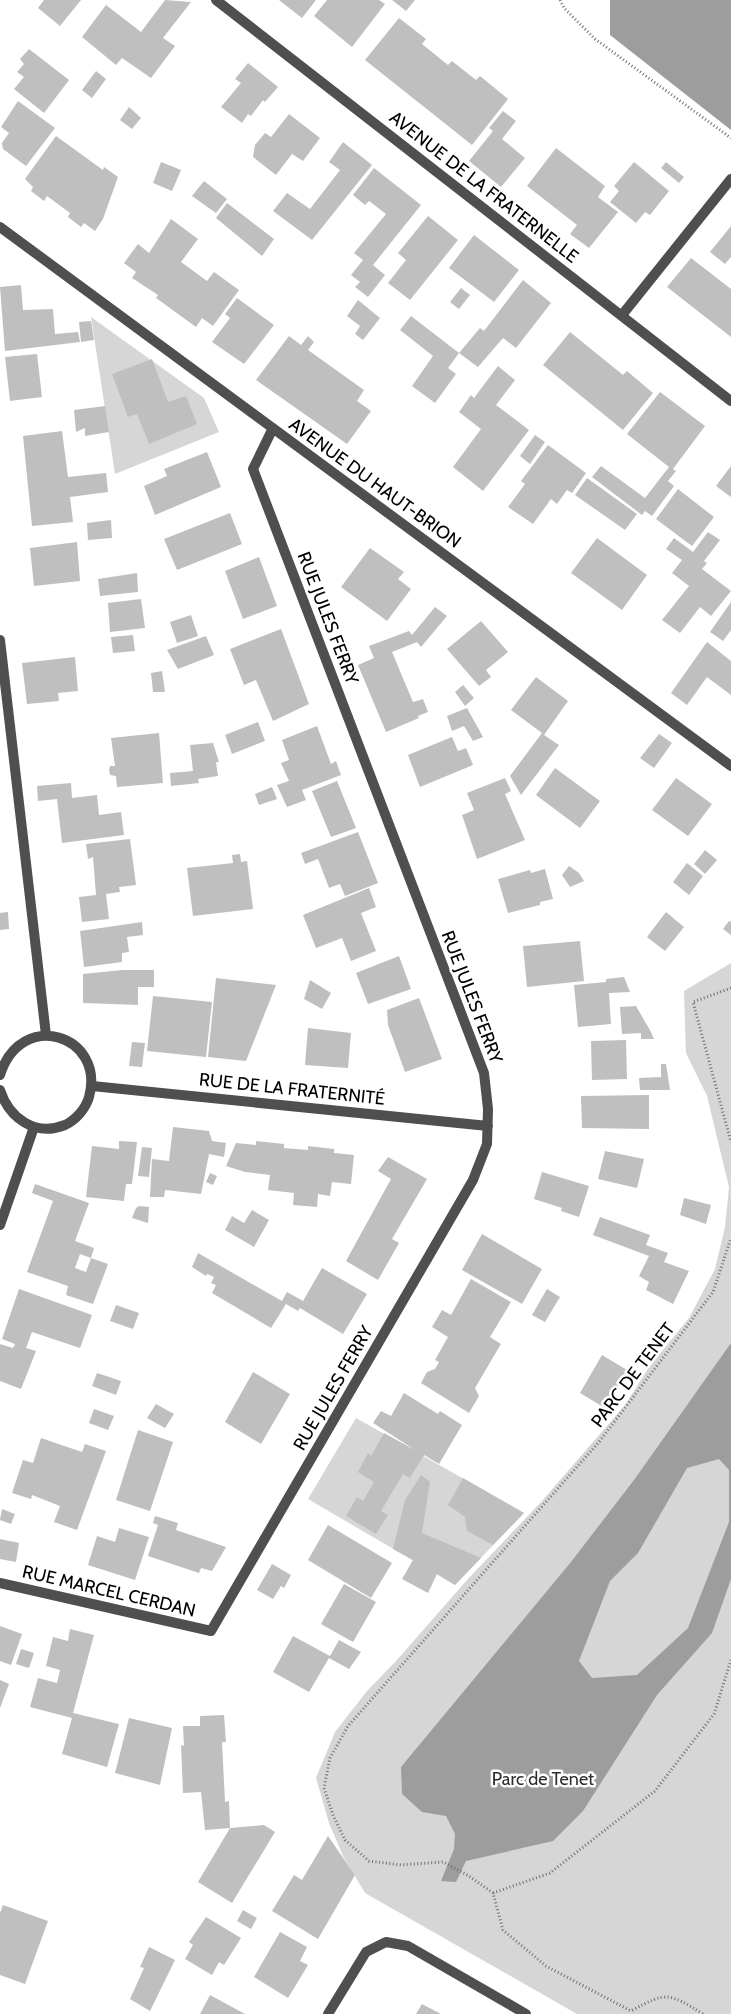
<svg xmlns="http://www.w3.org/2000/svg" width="731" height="2014" font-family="Cabin,sans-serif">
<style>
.green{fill:#d6d6d6}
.water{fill:#9d9d9d;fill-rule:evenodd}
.building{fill:#bfbfbf;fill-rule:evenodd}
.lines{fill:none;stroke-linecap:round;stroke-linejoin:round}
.path{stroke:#717171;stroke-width:3;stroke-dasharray:1 2.5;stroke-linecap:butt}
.lane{stroke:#4f4f4f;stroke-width:10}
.street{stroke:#4f4f4f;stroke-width:10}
.labels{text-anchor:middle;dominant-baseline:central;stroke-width:5;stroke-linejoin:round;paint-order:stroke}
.street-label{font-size:18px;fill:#000;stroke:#fff}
.park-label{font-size:18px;fill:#2d2d2d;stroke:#fff}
</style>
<rect width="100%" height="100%" fill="#fff"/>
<path class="green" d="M91 317 204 398 219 432 115 474Z
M731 963V2014H577L365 1893 343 1856 329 1823 316 1778 335 1732 367 1691 396 1661 467 1580 541 1502 625 1405 649 1367 689 1318 715 1269 725 1227 729 1187 707 1096 686 1053 684 991Z
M356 1418 524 1513 455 1585 308 1499Z"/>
<path class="water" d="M610 0H731V130L610 35Z
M731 1343V1579L712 1633 657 1695 583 1811 553 1841 466 1861 456 1882 441 1881 454 1849 455 1834 446 1816 422 1812 402 1794 401 1767 571 1562 634 1480ZM719 1459 729 1470V1522L688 1628 637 1675 592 1678 579 1661 610 1581 638 1553 687 1468Z"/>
<path class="building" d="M44 0H81L60 26 38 8Z
M165 0 191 2 163 38 175 46 151 78 122 58 116 65 82 37 106 5 141 32Z
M279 0H316L302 18Z
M327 0H379L385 4 352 47 314 16Z
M392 0H415L406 11Z
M399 18 426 39 422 44 448 65 452 61 476 80 480 76 508 99 472 145 365 60Z
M29 49 69 80 44 113 14 89 24 77 17 72 24 64 20 59Z
M248 63 278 87 265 102 263 100 251 116 248 114 242 123 221 107 241 83 235 79Z
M96 71 106 79 92 98 82 90Z
M18 101 55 128 26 166 3 149 2 143 9 133 1 127Z
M129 107 141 118 132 129 120 120Z
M503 111 516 121 502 139 525 158 501 187 469 161 493 131 489 128Z
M289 114 320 138 303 161 292 154 276 175 253 157 255 145 265 133 271 137Z
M56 136 103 170 104 167 118 177 103 219 95 231 84 223 81 227 68 217 70 213 47 196 44 201 31 191 33 187 25 179Z
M343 142 372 165 312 240 273 211 287 193 310 209 340 170 329 162Z
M556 148 605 186 598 197 618 212 589 248 570 234 577 225 527 186Z
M161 162 181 170 172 191 153 183Z
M634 162 669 191 650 215 645 212 636 223 610 202 619 191 614 186Z
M666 162 684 177 679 183 661 168Z
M374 168 421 205 373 265 385 275 368 297 355 287 360 282 351 275 363 260 354 253 386 214 369 201 365 205 353 195Z
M204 181 227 199 216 213 192 196Z
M227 203 274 239 262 256 216 218Z
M428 216 458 240 410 300 388 283 406 260 398 253Z
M171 219 198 239 181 262 207 281 214 272 239 290 213 326 202 318 196 327 156 298 158 295 132 278 136 272 124 263 138 244 149 253Z
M731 226V257L725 264 710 252Z
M474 235 519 270 494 302 449 268Z
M691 258 731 289V337L667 287Z
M523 280 551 303 516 348 503 338 478 367 459 353 448 368 456 374 435 403 412 386 433 356 400 330 411 316 459 353 480 328 484 331Z
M21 285 23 310 53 309 55 334 78 332 80 342 5 351 0 287Z
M461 288 470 295 459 309 450 302Z
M237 298 274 325 244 364 212 342 230 318 225 314Z
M358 300 380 318 363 340 355 334 360 326 347 316Z
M91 321 94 340 81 342 79 322Z
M570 332 623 375 627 371 653 393 623 430 543 365Z
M289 336 301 345 308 336 314 342 308 350 364 390 357 401 371 411 347 444 256 380Z
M37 354 42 397 10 401 5 357Z
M152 359 168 402 186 396 197 424 149 444 137 414 128 417 112 374Z
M498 366 515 380 496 405 529 430 483 491 453 467 481 429 459 412 471 395 474 398Z
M660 392 705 426 673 469 676 471 668 481 674 486 652 516 645 511 642 515 592 477 601 466 645 498 669 467 627 434Z
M105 406 109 432 85 436V428L76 432 74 410Z
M62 431 68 477 106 473 108 492 70 497 73 522 32 526 23 436Z
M535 435 545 442 530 464 520 456Z
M548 445 586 473 572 493 567 490 557 504 551 499 533 524 508 507 525 484 521 481Z
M207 452 221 487 155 515 144 486 167 476 164 469Z
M731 466V497L716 486Z
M587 478 637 514 625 530 575 495Z
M678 489 714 517 692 546 656 519Z
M230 513 242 544 177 570 164 539Z
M111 520 112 538 88 540 87 523Z
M708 532 720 540 704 561 707 563 702 569 731 591 711 616 700 607 680 633 662 620 689 586 672 573 682 560 666 549 674 538 693 552Z
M597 538 647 575 622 610 571 573Z
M77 542 80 581 34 586 30 548Z
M370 548 404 572 398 579 411 589 387 621 341 587Z
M259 557 277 606 243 619 225 571Z
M137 573 138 592 100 596 98 579Z
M141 599 145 628 110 632 108 603Z
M731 602V630L723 641 710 632Z
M435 607 447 616 421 647 417 642 392 652 413 702 423 699 428 712 418 716 419 718 386 732 358 665 374 658 369 646 409 631 412 635Z
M191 615 198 636 177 643 170 622Z
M481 621 508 652 486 670 491 677 479 686 447 649Z
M281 629 309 704 273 721 256 680 244 685 230 649Z
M133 635 135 651 113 653 111 637Z
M206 636 214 655 178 669 167 650Z
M707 642 731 661V695L707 677 687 705 671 693Z
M75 657 78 691 58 693 59 701 27 704 22 663Z
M162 671 165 692H153L151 673Z
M536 677 568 701 544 735 559 745 521 795 510 776 542 733 511 710Z
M463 685 474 698 465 706 455 692Z
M467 708 483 737 473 741 464 726 452 731 447 716Z
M258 722 265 741 232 754 225 735Z
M317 726 331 764 336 761 341 775 302 790 306 800 287 807 277 785 289 781 281 763 289 760 282 740Z
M159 733 163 783 117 787 116 776 110 775 109 770 110 766H115L111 738Z
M659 734 672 743 654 768 640 758Z
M452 737 458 751 466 748 473 765 420 787 408 755Z
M213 743 219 762H216L218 776 198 779 199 783 171 786 170 773 193 771 190 745Z
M555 768 600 801 580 828 536 795Z
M505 778 511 791 505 794 525 840 477 859 462 815 474 810 467 793Z
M676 778 712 804 688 836 652 810Z
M337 781 356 828 331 837 312 791Z
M71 783 72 798 97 795 99 815 121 812 124 835 62 843 57 799 38 801 37 786Z
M272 787 277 799 259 805 255 794Z
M358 832 378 883 345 896 340 884 329 888 318 859 305 864 301 853Z
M130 839 136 885 119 887 120 892 106 894 109 919 82 922 79 897 96 895 93 857 88 859 86 844Z
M705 850 717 860 705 874 694 864Z
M240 854 241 862 247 861 253 909 193 916 187 868 233 863 232 855Z
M687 863 703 876 689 895 673 882Z
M569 866 579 873 584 881 570 887 562 875Z
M545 869 553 899 540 902V905L508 913 498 879 530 870 531 873Z
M369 888 376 907 361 913 376 951 351 961 342 938 316 948 303 915Z
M8 912 9 929 0 930V913Z
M666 912 684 927 665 951 647 937Z
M729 921 731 922V935L723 929Z
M142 922 143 935 127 937 129 952 122 953V962L84 967 80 931Z
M580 941 584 981 527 987 523 946Z
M399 956 411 989 368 1004 356 973Z
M122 970H154V987H138V1005L83 1003V974Z
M624 977 630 992 609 993 611 1024 578 1027 574 985 606 982V979Z
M216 978 276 985 246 1061 208 1057Z
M310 980 331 993 322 1009 304 999Z
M153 996 212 1002 206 1057 147 1051Z
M419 998 442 1059 405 1072 388 1025 387 1010Z
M636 1006 651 1032 654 1039H641V1033L622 1034 620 1007Z
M308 1028 351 1033 348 1068 305 1065Z
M626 1040 627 1079 592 1080 591 1041Z
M132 1042 145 1043 142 1067 129 1066Z
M661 1064H666L670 1090H640L639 1078 661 1077Z
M649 1095V1129L582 1128 581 1096Z
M173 1127 209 1131 212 1141 226 1143 224 1157 209 1154 201 1194 165 1190 164 1197H150L152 1159 169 1161Z
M119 1141 137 1142 132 1184H126L124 1201 86 1197 92 1146 119 1149Z
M256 1141 284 1144V1148L308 1150V1146L334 1149V1153L354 1155 351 1184 332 1182 330 1196 318 1194 317 1207 293 1205 294 1193 268 1190 270 1175 245 1172 226 1166 236 1143 256 1145Z
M142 1147 152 1148 149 1177 138 1176Z
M605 1151 644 1159 637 1188 598 1179Z
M388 1157 427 1179 392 1239 399 1243 378 1280 346 1261 391 1179 378 1171Z
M542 1172 589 1186 579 1217 561 1211 562 1208 534 1199Z
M210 1173 217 1176 213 1185 206 1182Z
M35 1184 89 1203 75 1241 94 1248 91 1258 108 1264 93 1304 66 1295 68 1286 27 1272 53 1201 32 1193ZM80 1254 91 1258 86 1272 75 1268Z
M684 1198 711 1205 706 1224 680 1215Z
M139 1206 149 1207 148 1223 132 1218 136 1208Z
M252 1210 269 1220 254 1247 225 1230 232 1216 244 1223Z
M600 1217 650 1235 646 1245 668 1253 664 1262 689 1271 673 1304 646 1290 649 1282 639 1276 649 1256 593 1235Z
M482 1234 542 1269 522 1304 462 1270Z
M198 1253 282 1301 287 1292 303 1301 322 1268 367 1294 343 1334 300 1308 298 1311 286 1304 271 1328 212 1293 216 1285 211 1283 214 1277 207 1274 206 1276 192 1267Z
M471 1279 511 1302 490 1337 501 1344 475 1388 479 1396 469 1413 421 1383 427 1372 435 1369 439 1362 435 1360 448 1337 432 1327 442 1310 451 1315Z
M19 1289 92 1315 80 1348 32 1332 26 1348 36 1351 21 1389 0 1381V1344L13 1348 15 1344 2 1339Z
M547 1289 560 1297 545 1322 532 1315Z
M116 1305 139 1313 133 1329 110 1321Z
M602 1355 627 1370 605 1408 580 1393Z
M253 1372 290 1394 261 1444 225 1422Z
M97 1373 121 1381 116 1395 92 1386Z
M404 1393 438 1414 440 1411 462 1425 439 1464 424 1455 410 1478 403 1474 381 1511 388 1515 376 1534 346 1516 357 1497 363 1501 374 1482 358 1472 368 1453 371 1456 384 1433 415 1450 373 1423 381 1411 391 1416Z
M156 1404 174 1414 165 1428 147 1418Z
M94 1409 114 1416 108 1430 89 1423Z
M138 1430 173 1442 150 1511 116 1500Z
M41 1438 82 1452 85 1444 106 1451 77 1530 54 1522 60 1506 32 1495 31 1499 12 1493 23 1460 33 1463Z
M421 1475 430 1482 422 1533 481 1558 455 1585 437 1574 428 1593 402 1579 413 1560 393 1549 405 1500Z
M463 1478 524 1513 493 1545 467 1531 465 1517 448 1505Z
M2 1509 15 1514 11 1524 0 1520Z
M155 1516 178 1523 176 1530 226 1547 212 1571 201 1568 199 1573 148 1556 158 1525 153 1523Z
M328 1525 392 1563 371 1598 308 1560Z
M119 1528 149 1537 135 1580 88 1565 97 1536 115 1542Z
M0 1539 19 1543 16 1562 0 1559Z
M272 1564 291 1575 284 1588 281 1586 273 1599 257 1590Z
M344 1584 376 1602 353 1642 321 1624Z
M0 1626 22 1634 11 1665 0 1661Z
M70 1629 94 1635 73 1713 119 1724 107 1767 62 1754 72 1718 30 1707 38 1678 57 1683 60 1670 46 1666 53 1637 68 1641Z
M293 1636 330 1656 339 1640 361 1652 349 1669 329 1658 309 1692 273 1672Z
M21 1649 34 1653 29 1668 16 1664Z
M0 1680 9 1684 0 1708Z
M224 1715 226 1742H222L225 1802 229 1801 230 1828 264 1825 275 1832 232 1903 198 1882 230 1828 205 1830 201 1792 183 1793 181 1745 184 1746 183 1726H200V1716Z
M129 1718 172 1728 160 1785 115 1773Z
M328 1836 355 1875 318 1939 272 1911 294 1875 302 1880Z
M3 1905 48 1921 25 1984 0 1975V1913Z
M243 1910 257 1918 251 1929 237 1921Z
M206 1917 241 1938 224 1965 219 1962 212 1975 185 1959 193 1945 189 1942Z
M280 1932 307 1947 300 1961 308 1965 288 1998 254 1977Z
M149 1947 175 1960 150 2011 130 1999 144 1968 140 1967Z
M210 1995 245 2014H200Z
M422 2004 441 2014H416Z"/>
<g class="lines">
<path class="path" d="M560 0 564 8 595 39 731 138
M731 988 693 1002 731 1142
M493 1893 550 1873 655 1791 714 1714 731 1660
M703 2014C669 1993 667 1991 631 2011L546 1966 503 1930 493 1893 469 1876 443 1862 401 1865 369 1861 345 1840 333 1815 324 1788 330 1758 348 1726 599 1442 713 1292 731 1238"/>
<path class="lane" d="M622 315 731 179"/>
<path class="street" d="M216 0 731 401
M0 227 731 766
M0 640 46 1035
M0 1075C21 1008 106 1035 89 1097 86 1108 76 1120 65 1125 35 1137 9 1118 0 1090
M92 1086 488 1126
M0 1225 34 1127
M0 1583 211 1631 473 1180 487 1144 488 1109 484 1073 253 469 273 428
M328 2014 366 1952 386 1942 408 1946 526 2014"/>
</g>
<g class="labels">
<g class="street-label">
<text transform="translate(484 187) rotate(38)">AVENUE DE LA FRATERNELLE</text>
<text transform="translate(375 483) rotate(36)">AVENUE DU HAUT-BRION</text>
<text transform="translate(328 618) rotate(69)">RUE JULES FERRY</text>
<text transform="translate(472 997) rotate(69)">RUE JULES FERRY</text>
<text transform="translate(292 1089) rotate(6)">RUE DE LA FRATERNITÉ</text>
<text transform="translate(633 1375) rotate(-53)">PARC DE TENET</text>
<text transform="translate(333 1388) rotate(-60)">RUE JULES FERRY</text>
<text transform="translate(109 1591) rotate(13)">RUE MARCEL CERDAN</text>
</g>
<g class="park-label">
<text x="543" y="1779">Parc de Tenet</text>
</g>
</g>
</svg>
